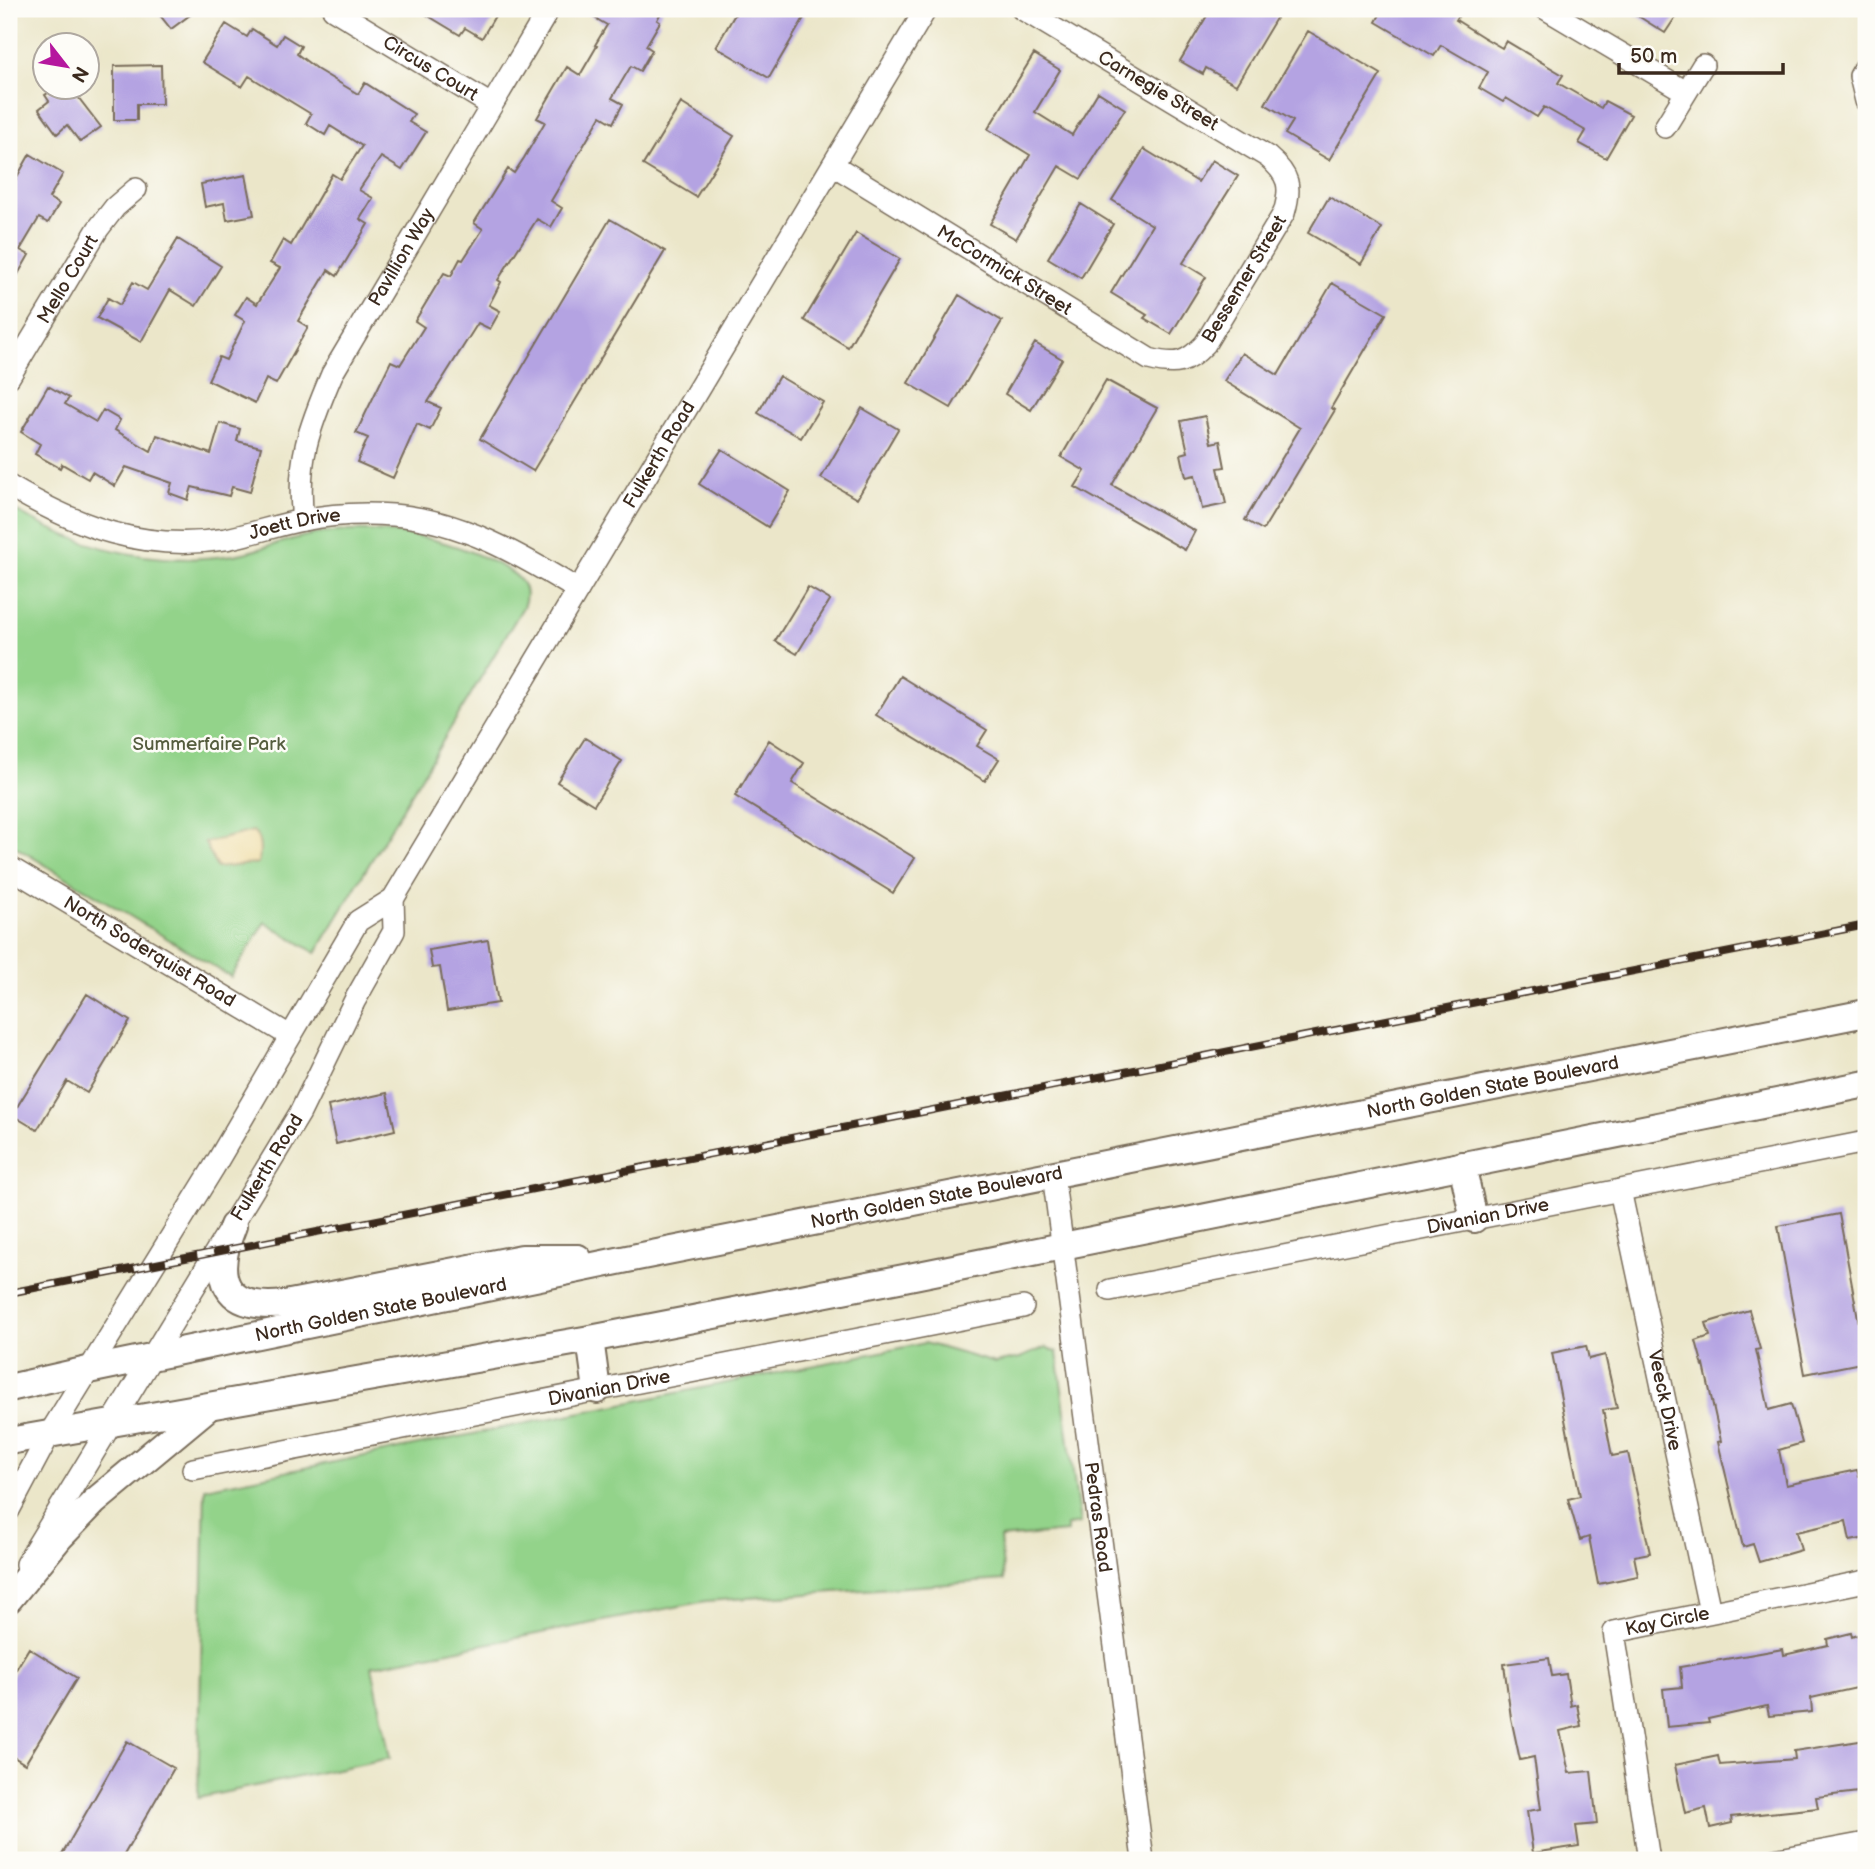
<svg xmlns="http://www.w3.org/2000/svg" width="1875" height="1869" font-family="'Balsamiq Sans',sans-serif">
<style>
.green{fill:#93d38a;stroke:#677e54;stroke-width:2}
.sand{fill:#eeda9e;stroke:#94825e;stroke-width:2}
.building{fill:#b4a3e2}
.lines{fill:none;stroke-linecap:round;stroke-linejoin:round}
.minor-casing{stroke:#796c5a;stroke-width:24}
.major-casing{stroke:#796c5a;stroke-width:30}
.minor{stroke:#fff;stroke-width:21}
.major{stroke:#fff;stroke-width:26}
.rail-casing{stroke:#3b2a1e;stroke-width:8}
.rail{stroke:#fdfcf7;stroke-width:5;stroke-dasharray:16;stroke-linecap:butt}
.labels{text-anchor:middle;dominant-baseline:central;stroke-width:5;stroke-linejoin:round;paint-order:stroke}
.street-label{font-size:19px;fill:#3b2a1e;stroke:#fdfcf7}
.park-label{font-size:19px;fill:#555d3e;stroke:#fdfcf7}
</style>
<rect width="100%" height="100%" fill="#fdfcf7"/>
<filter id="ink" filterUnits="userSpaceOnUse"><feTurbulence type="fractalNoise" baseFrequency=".0143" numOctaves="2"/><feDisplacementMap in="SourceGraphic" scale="14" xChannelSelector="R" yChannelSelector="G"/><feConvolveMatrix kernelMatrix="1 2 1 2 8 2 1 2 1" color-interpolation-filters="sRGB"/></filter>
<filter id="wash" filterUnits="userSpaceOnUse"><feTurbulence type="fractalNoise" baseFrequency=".00686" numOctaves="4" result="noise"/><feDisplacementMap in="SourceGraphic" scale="28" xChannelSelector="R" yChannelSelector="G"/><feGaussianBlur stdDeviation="1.57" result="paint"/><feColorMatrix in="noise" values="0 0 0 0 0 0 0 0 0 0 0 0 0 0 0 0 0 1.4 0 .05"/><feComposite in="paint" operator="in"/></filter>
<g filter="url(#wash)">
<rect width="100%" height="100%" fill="#ebe6c9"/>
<path class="green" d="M9 507C57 536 108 554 164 558 186 560 211 558 233 555 259 551 284 540 310 535 374 524 444 535 501 566 518 575 532 586 523 607L316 953 265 922 231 977 9 843Z
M925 1343 995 1363 1020 1358 1046 1347 1057 1352 1080 1524 1067 1526V1532L1000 1538 1004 1580 706 1601 372 1666 390 1758 198 1798 205 1488Z"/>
<path class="sand" d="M253 831C261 837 261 854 258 863L217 868 205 843Z"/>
<g id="blocks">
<path class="building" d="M155 9H198L171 29Z
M417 9H499L482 38 465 28 460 35Z
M579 9H663L657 20 660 22 646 46 652 50 640 71 631 66 612 98 623 104 613 123 601 116 551 201 562 208 551 227 537 219 498 280 501 282 489 305 500 311 490 329 478 323 428 402 441 408 430 430 417 424 393 478 357 462 368 438 356 433 391 361 400 365 424 327 415 321 444 273 451 276 460 259 463 260 483 229 474 223 508 169 514 173 524 158 545 122 537 118 567 67 580 75 597 46 595 45 607 25Z
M738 9H793L805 16 769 78 716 47Z
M1211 9H1267L1278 15 1236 85 1206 68 1203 74 1180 61Z
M1383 9H1463L1456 20 1483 37 1502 48 1506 41 1563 75 1558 83 1601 108 1605 101 1631 115 1606 158 1579 143 1586 131 1544 107 1537 117 1506 98 1503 102 1479 88 1488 72 1441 45 1434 56 1376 22Z
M1627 9H1681L1665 33Z
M226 24 247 37 252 29 277 45 283 35 301 46 297 54 318 70 358 94 365 83 414 114 409 122 426 132 402 170 381 157 359 190 373 198 360 219 368 224 337 276 328 270 298 321 308 327 276 384 266 379 255 403 208 380 219 357 226 360 245 321 235 315 246 297 257 304 280 268 270 263 283 240 291 245 332 174 340 179 362 146 330 126 325 135 306 123 311 114 249 76 242 87 202 62Z
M1308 31 1381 74 1329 160 1285 134 1293 121 1265 104Z
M1034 54 1060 70 1035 112 1072 135 1098 92 1125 109 1081 179 1059 166 1016 239 990 224 1030 155 988 129Z
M161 65 162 104H137V120H114V66Z
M55 88H71L101 127 80 142 67 125 57 134 39 109 49 101 45 95Z
M681 103 734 136 696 197 643 165Z
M1144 149 1198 182 1212 160 1238 176 1183 263 1206 277 1171 334 1144 318 1147 315 1111 293 1152 225 1112 200Z
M30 154 63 174 49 198 59 204 48 223 39 218 20 250 29 255 9 290V191Z
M246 175 254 215 227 220 224 203 205 207 201 184Z
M1329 197 1382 228 1361 264 1308 233Z
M1081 204 1113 224 1081 278 1048 258Z
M610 219 665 251 533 471 480 439Z
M856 233 900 259 848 347 804 320Z
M178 239 221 266 196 306 170 290 141 342 97 318 108 298 120 305 133 282 147 290Z
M1332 283 1386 314 1331 408 1335 410 1263 530 1245 520 1300 428 1224 381 1242 353 1278 375Z
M959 295 1002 321 951 408 908 383Z
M1035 343 1062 359 1031 410 1005 394Z
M779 376 823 402 801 438 758 413Z
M1106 380 1157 408 1112 485 1195 531 1185 550 1075 487 1085 471 1061 457Z
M48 386 69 398 65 404 96 422 103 410 120 420 115 430 151 451 157 435 211 454 220 423 240 429 237 441 261 447 250 492 232 487 229 496 192 487 188 500 169 493 172 483 126 467 115 486 92 472 88 479 62 464 60 468 35 454 40 444 21 432Z
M862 408 898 429 857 499 821 478Z
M1205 416 1211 443 1220 441 1225 467 1218 468 1226 504 1202 509 1195 475 1186 477 1181 454 1188 452 1181 421Z
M722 449 790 491 768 527 699 484Z
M808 587 830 600 797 654 775 641Z
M900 676 987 730 977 746 999 759 985 781 876 715Z
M585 738 622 761 594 805 557 782Z
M769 740 804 763 792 783 915 858 893 893 735 796Z
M488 940 498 1003 447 1011 440 967 432 968 429 950Z
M87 994 130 1021 87 1093 67 1081 37 1130 12 1115Z
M387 1093 395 1130 336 1144 328 1106Z
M1839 1214 1866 1362 1805 1374 1778 1226Z
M1749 1310 1760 1349 1756 1350 1769 1410 1791 1404 1802 1443 1779 1450 1786 1485 1857 1470 1859 1476 1866 1473V1538L1850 1541 1846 1521 1796 1532 1801 1550 1759 1562 1753 1544 1743 1547 1718 1442 1721 1441 1704 1365 1703 1366 1696 1341 1710 1336 1706 1323Z
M1586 1346 1589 1359 1605 1355 1617 1408 1603 1410 1612 1456 1628 1453 1650 1553 1634 1556 1638 1576 1598 1584 1589 1537 1580 1540 1568 1499 1580 1496 1552 1353Z
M1866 1632V1686L1811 1698 1812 1712 1769 1716 1767 1706 1708 1719 1709 1723 1667 1727 1663 1689 1682 1687 1680 1667 1783 1649 1784 1655 1828 1645 1827 1639 1851 1633 1852 1637Z
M29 1648 77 1678 25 1764 9 1754V1681Z
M1549 1658 1552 1676 1566 1674 1571 1706 1577 1704 1581 1726 1560 1731 1569 1773 1591 1771 1597 1824 1576 1826 1579 1846 1533 1853 1527 1811 1541 1809 1534 1757 1520 1760 1511 1718 1504 1664Z
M1866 1740V1791L1816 1797 1818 1808 1731 1817 1732 1823 1710 1828 1706 1808 1685 1813 1675 1765 1718 1756 1720 1765 1795 1759 1794 1751Z
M127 1741 174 1768 121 1860H59Z"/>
</g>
</g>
<g filter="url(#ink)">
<use href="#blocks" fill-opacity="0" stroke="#796c5a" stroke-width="2"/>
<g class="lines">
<g class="minor-casing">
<g id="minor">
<path id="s1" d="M333 9 491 105"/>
<path d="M1546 9 1686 92"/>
<path d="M1866 66 1860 76 1866 101"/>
<path d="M1665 127 1703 65"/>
<path id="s2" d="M833 165 1149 359C1176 366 1186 364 1205 344L1284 213C1292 186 1289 175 1268 157L1022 9"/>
<path id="s3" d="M9 377 98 229 115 207 136 189"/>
<path id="s4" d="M9 486C78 527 143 552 226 539 252 534 277 525 303 520 333 514 363 513 393 515 461 520 521 555 578 590"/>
<path id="s5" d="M303 520C296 461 309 428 332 374L549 9"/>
<path id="s6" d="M9 867 290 1036"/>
<path id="s7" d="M1053 1174 1143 1860"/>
<path id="s8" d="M1620 1190 1710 1612"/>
<path id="s9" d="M1110 1290 1866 1142"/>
<path id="s10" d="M193 1469 1023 1307"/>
<path id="s11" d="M9 1510 50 1433 214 1167 358 921 393 899 926 9"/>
<path id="s12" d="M26 1564 300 1113 355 1000 394 931 393 899"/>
<path id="s13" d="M1649 1860 1614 1632 1866 1581"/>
<path d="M1774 1860 1866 1843"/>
</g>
</g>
<g class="major-casing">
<g id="major">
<path d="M1462 1165 1474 1219"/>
<path d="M233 1226C212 1278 223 1311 285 1304L522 1258H578"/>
<path d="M590 1339 597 1390"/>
<path id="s14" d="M9 1388 88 1370 632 1258 1866 1013"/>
<path d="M9 1441 590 1339 904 1278 1866 1084"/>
<path d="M9 1599 60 1537 94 1502 206 1409"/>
</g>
</g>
<use href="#minor" class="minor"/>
<use href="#major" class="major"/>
<g class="rail-casing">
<path id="rail" d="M9 1293 1866 925"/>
</g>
<use href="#rail" class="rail"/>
</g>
</g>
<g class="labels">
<g class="street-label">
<text stroke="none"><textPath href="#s1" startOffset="114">Circus Court</textPath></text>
<text transform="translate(1158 91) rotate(31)">Carnegie Street</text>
<text stroke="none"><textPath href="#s5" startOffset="287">Pavillion Way</textPath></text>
<text stroke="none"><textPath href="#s2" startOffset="201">McCormick Street</textPath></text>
<text stroke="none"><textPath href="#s2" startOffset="509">Bessemer Street</textPath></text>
<text stroke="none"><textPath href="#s3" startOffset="114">Mello Court</textPath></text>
<text stroke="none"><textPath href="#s11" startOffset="1244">Fulkerth Road</textPath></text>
<text stroke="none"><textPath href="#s4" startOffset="299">Joett Drive</textPath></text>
<text stroke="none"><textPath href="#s6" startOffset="164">North Soderquist Road</textPath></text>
<text stroke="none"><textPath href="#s14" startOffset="1514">North Golden State Boulevard</textPath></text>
<text stroke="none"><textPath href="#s12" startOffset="464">Fulkerth Road</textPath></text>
<text stroke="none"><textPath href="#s14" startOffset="947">North Golden State Boulevard</textPath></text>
<text stroke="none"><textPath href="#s9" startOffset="385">Divanian Drive</textPath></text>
<text stroke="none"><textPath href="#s14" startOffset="380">North Golden State Boulevard</textPath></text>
<text stroke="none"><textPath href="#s10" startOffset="424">Divanian Drive</textPath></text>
<text stroke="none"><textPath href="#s8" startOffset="215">Veeck Drive</textPath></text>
<text stroke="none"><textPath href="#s7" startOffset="346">Pedras Road</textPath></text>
<text stroke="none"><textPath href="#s13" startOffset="285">Kay Circle</textPath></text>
</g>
<g class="park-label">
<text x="209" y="744">Summerfaire Park</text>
</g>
</g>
<rect width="1875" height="1869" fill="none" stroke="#fdfcf7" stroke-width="35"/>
<g transform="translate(66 66) rotate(121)"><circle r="33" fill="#fdfcf7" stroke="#afa8a0" stroke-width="2"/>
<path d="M0-5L12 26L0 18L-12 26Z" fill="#b5179e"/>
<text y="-10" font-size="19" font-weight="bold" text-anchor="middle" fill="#3b2a1e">N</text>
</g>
<path d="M1619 63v10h164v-10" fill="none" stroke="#3b2a1e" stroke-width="3.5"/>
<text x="1630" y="63" font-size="21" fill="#3b2a1e" stroke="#fdfcf7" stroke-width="5" paint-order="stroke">50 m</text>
</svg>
